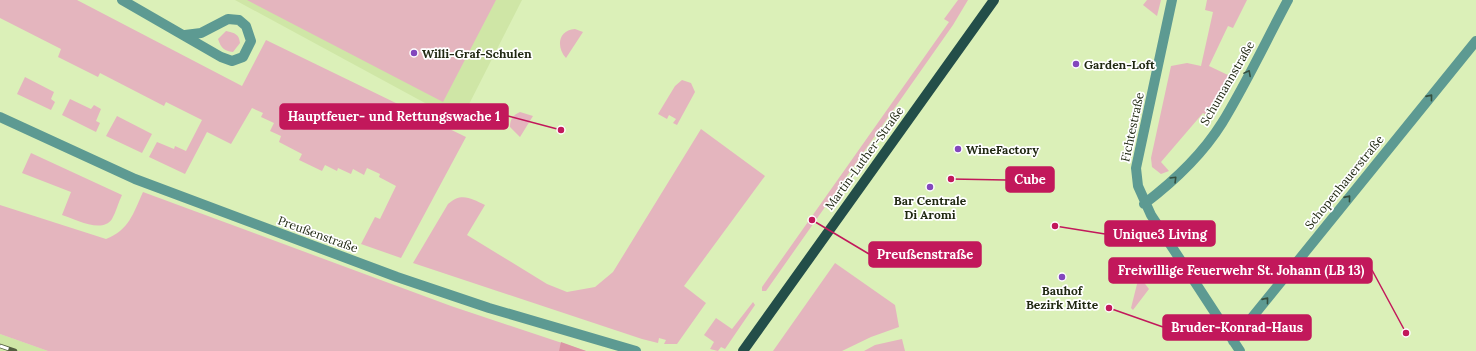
<svg xmlns="http://www.w3.org/2000/svg" width="1476" height="351" font-family="Lora,serif">
<style>
.built{fill:#cfe6a6}
.green{fill:#e4b5be}
.forest{fill:#db96a5}
.lines{fill:none;stroke-linecap:round;stroke-linejoin:round}
.minor{stroke:#5d9a92;stroke-width:10}
.major{stroke:#234e49;stroke-width:10}
.rail-casing{stroke:#535f3f;stroke-width:4.5}
.rail{stroke:#fff;stroke-width:3;stroke-dasharray:9;stroke-linecap:butt}
.oneway{stroke:#35503f}
.poi-dot{fill:#8347bd;stroke:#fff;stroke-width:1.5}
.labels{text-anchor:middle;dominant-baseline:central;stroke-width:3.5;stroke-linejoin:round;paint-order:stroke}
.poi-label{font-size:12px;font-weight:bold;fill:#202812;stroke:#fff;text-anchor:start}
.street-label{font-size:12px;fill:#202812;stroke:#fff}
.leader{fill:none;stroke:#c2185b;stroke-width:1.5}
.callout-dot{fill:#c2185b;stroke:#fff;stroke-width:1.5}
.callout{fill:#c2185b;stroke:#c2185b;stroke-width:1.5}
.callout-label{font-size:13px;text-anchor:middle;font-weight:bold;fill:#fff}
</style>
<rect width="100%" height="100%" fill="#dbf0b8"/>
<path class="built" d="M235 0H522L460 122Z
M0 334 48 351H0Z"/>
<path class="green" d="M0 0H77L242 86 266 40 466 137 401 258 361 244 375 217 380 219 396 186 379 177 380 174 367 168 364 175 353 169 351 174 338 168 337 171 325 165 322 171 299 160 302 154 279 142 281 136 270 131 274 123 261 117 263 113 252 108 231 144 207 132 185 174 149 157 157 142 174 149 175 146 186 151 202 120 166 102 164 106 100 73 98 77 58 57 61 49 0 18Z
M247 0H496L443 102Z
M958 0H968L953 25 766 291H762V287L949 22 944 19Z
M1147 0H1161L1157 16 1143 5Z
M1207 0H1247L1233 28 1228 26 1209 66 1230 76 1211 112 1215 115 1213 119 1203 113 1161 162 1169 171 1161 174 1152 167 1151 158 1171 66 1187 63 1201 66 1213 12 1205 10Z
M575 29 583 32 566 58C556 47 558 30 575 29Z
M226 31C235 33 239 34 240 43L233 52C224 51 221 48 218 39Z
M25 77 54 92 51 99 55 102 51 110 17 94Z
M682 80 691 83 695 92 677 125 673 123 676 119 669 115 667 119 658 114 675 86Z
M70 99 91 109 94 105 101 109 96 121 100 123 96 132 62 115Z
M520 112 533 116 520 137 510 127C510 119 513 115 520 112Z
M117 116 152 134 142 153 106 136Z
M701 129 765 176 684 286 706 303 677 344H664L666 340 659 338 658 343 642 339 413 263 448 204C461 192 471 198 485 205L467 235 547 284 567 292 595 287 613 272Z
M31 153 122 195C118 203 116 212 112 219 102 234 75 219 62 215L71 192 22 173Z
M143 192 451 306 586 351H48L0 334V205L106 239C129 230 133 214 143 192Z
M835 263 895 305 899 327 871 337 842 351H773Z
M1139 276 1149 289 1133 310 1131 308Z
M753 302 755 305 725 349 721 347 718 351 710 349 714 342 704 335 716 318 732 329Z
M902 339 905 351H864L875 345Z"/>
<path class="forest" d="M561 342 586 351H559Z"/>
<g class="lines">
<path class="minor" d="M122 0 221 57 232 61 243 57 251 41 246 26 239 20 228 19 201 33 185 35
M1172 0 1136 168 1138 186 1151 215 1240 351
M0 117 135 179 397 277 489 308 636 351
M1144 204C1173 182 1202 155 1222 123 1246 84 1266 41 1288 0
M1233 341 1476 41"/>
<path class="major" d="M743 351 994 0"/>
<g class="rail-casing">
<path id="rail" d="M0 346 15 351"/>
</g>
<use href="#rail" class="rail"/>
</g>
<defs><path id="oneway-chevron" d="M-2-3.5L2.5 0L-2 3.5" fill="none" stroke-width="1.6" stroke-linecap="round" stroke-linejoin="round"/></defs>
<g class="oneway">
<use href="#oneway-chevron" transform="translate(1248 73) rotate(-62)"/>
<use href="#oneway-chevron" transform="translate(1430 97) rotate(-51)"/>
<use href="#oneway-chevron" transform="translate(1174 179) rotate(-45)"/>
<use href="#oneway-chevron" transform="translate(1348 198) rotate(-51)"/>
<use href="#oneway-chevron" transform="translate(1266 300) rotate(-51)"/>
</g>
<g class="poi-dot">
<circle cx="414" cy="53" r="4"/>
<circle cx="1076" cy="64" r="4"/>
<circle cx="958" cy="149" r="4"/>
<circle cx="930" cy="187" r="4"/>
<circle cx="1062" cy="277" r="4"/>
</g>
<g class="labels">
<g class="poi-label">
<text x="422" y="53">Willi-Graf-Schulen</text>
<text x="1084" y="64">Garden-Loft</text>
<text x="966" y="149">WineFactory</text>
<text x="930" y="200" text-anchor="middle">Bar Centrale<tspan x="930" dy="14">Di Aromi</tspan></text>
<text x="1062" y="290" text-anchor="middle">Bauhof<tspan x="1062" dy="14">Bezirk Mitte</tspan></text>
</g>
<g class="street-label">
<text transform="translate(1227 83) rotate(-60)">Schumannstraße</text>
<text transform="translate(1132 127) rotate(-78)">Fichtestraße</text>
<text transform="translate(864 158) rotate(-54)">Martin-Luther-Straße</text>
<text transform="translate(1344 182) rotate(-51)">Schopenhauerstraße</text>
<text transform="translate(318 234) rotate(20)">Preußenstraße</text>
</g>
</g>
<path class="leader" d="M561 130L508 116M951 179L1006 180M1055 226L1105 234M812 220L869 254M1406 333L1372 270M1109 308L1163 327"/>
<g class="callout-dot">
<circle cx="561" cy="130" r="4"/>
<circle cx="951" cy="179" r="4"/>
<circle cx="1055" cy="226" r="4"/>
<circle cx="812" cy="220" r="4"/>
<circle cx="1406" cy="333" r="4"/>
<circle cx="1109" cy="308" r="4"/>
</g>
<g class="callout">
<rect x="280" y="104" width="228" height="25" rx="4"/>
<rect x="1006" y="167" width="48" height="25" rx="4"/>
<rect x="1105" y="221" width="110" height="25" rx="4"/>
<rect x="869" y="242" width="112" height="25" rx="4"/>
<rect x="1109" y="258" width="263" height="25" rx="4"/>
<rect x="1163" y="315" width="148" height="25" rx="4"/>
</g>
<g class="callout-label">
<text x="394" y="121">Hauptfeuer- und Rettungswache 1</text>
<text x="1030" y="184">Cube</text>
<text x="1160" y="239">Unique3 Living</text>
<text x="925" y="259">Preußenstraße</text>
<text x="1241" y="275">Freiwillige Feuerwehr St. Johann (LB 13)</text>
<text x="1237" y="332">Bruder-Konrad-Haus</text>
</g>
</svg>
